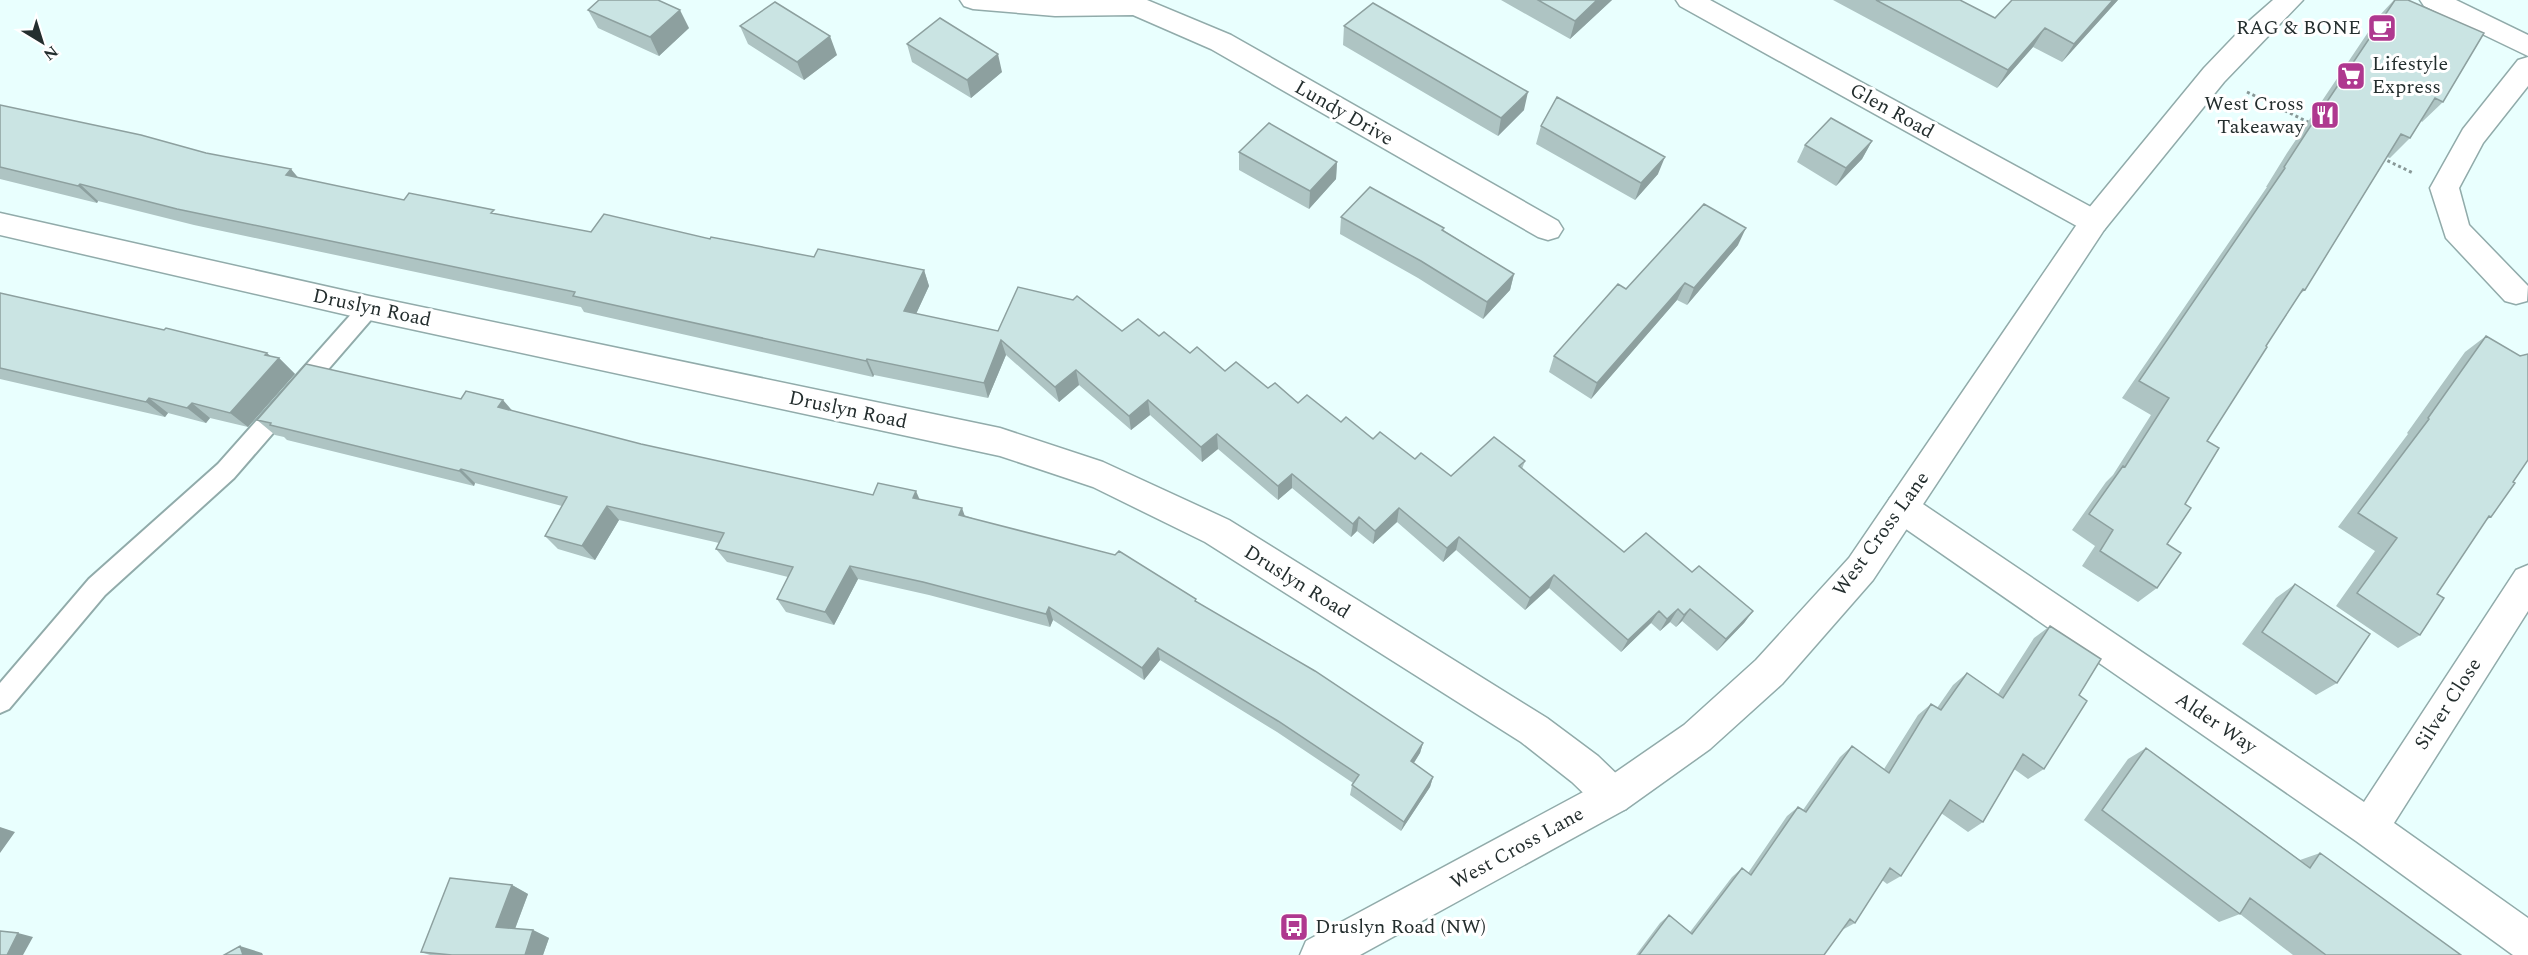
<svg xmlns="http://www.w3.org/2000/svg" width="2528" height="955" font-family="Spectral,serif">
<style>
.lines{fill:none;stroke-linecap:round;stroke-linejoin:round}
.lane-casing{stroke:#91abaa;stroke-width:4}
.street-casing{stroke:#91abaa;stroke-width:3}
.secondary-casing{stroke:#91abaa;stroke-width:3}
.path{stroke:#889897;stroke-width:3;stroke-dasharray:3 3;stroke-linecap:butt}
.lane{fill:#fff;fill-rule:evenodd}
.street{fill:#fff;fill-rule:evenodd}
.secondary{fill:#fff;fill-rule:evenodd}
.wall{fill:#aec4c3}
.shaded-wall{fill:#8da09f}
.building{fill:#cae4e3;stroke:#8da09f;stroke-width:1.5}
.labels{text-anchor:middle;dominant-baseline:central;stroke-width:6;stroke-linejoin:round;paint-order:stroke}
.poi-label{font-size:20px;fill:#242e2e;stroke:#fff;text-anchor:end}
.street-label{font-size:20px;fill:#242e2e;stroke:#fff}
</style>
<rect width="100%" height="100%" fill="#e9fffe"/>
<g class="lines">
<g class="lane-casing">
<path id="lane" d="M369 300 376 302 379 308 376 314 234 478 105 595 9 709 0 713V683L89 579 218 464 362 302Z"/>
</g>
<g class="street-casing">
<path id="street" d="M960 0H1147L1231 35 1558 221 1563 229 1558 237 1548 240 1538 237 1211 49 1133 15 1055 16 973 9 964 6Z
M1676 0H1710L2104 214 2109 222 2104 230 2094 233 2084 230 1680 6Z
M2420 0H2456L2528 35V56L2424 6Z
M2528 57V86L2483 143 2459 188 2469 225 2528 286 2527 301 2516 304 2505 301 2446 238 2430 188 2463 129 2518 60Z
M0 213 369 296 1000 428 1103 462 1229 520 1547 718 1598 756 1626 783 1632 796 1626 809 1613 814 1600 809 1572 782 1521 742 1205 542 1093 487 1000 456 369 320 0 235Z
M1902 493 1914 498 2364 802 2516 570 2528 565V611L2394 823 2528 918V955H2513L2356 841 1890 518 1885 508 1890 498Z"/>
</g>
<g class="secondary-casing">
<path id="secondary" d="M2273 0H2303L2224 82 2104 230 1873 580 1782 684 1710 749 1626 809 1360 955H1300L1306 941 1600 783 1684 725 1756 660 1849 558 2084 214 2204 68 2248 22Z"/>
</g>
<path class="path" d="M2247 92 2310 123
M2382 158 2413 173"/>
<use href="#lane" class="lane"/>
<use href="#street" class="street"/>
<use href="#secondary" class="secondary"/>
</g>
<path class="wall" d="M1501 0H1612L1570 39Z
M1833 0H1960L1995 18 2118 0 2062 62 2033 47 1997 88Z
M2394 0H2408L2443 102 2422 122 2421 121 2410 138 2390 158 2387 157 2305 290 2298 296 2266 346 2207 441 2185 504 2167 544 2157 588 2138 602 2082 566 2095 546 2072 530 2106 482 2113 475 2151 415 2122 398 2267 187H2266L2287 153 2379 16Z
M588 10 689 28 659 56 598 28Z
M740 26 837 55 804 80 748 44Z
M1344 26 1524 110 1498 136 1343 45Z
M907 44 1002 72 971 98 912 62Z
M0 105 298 178 404 200 497 214 591 232 710 239 814 257 924 270 929 286 916 314 998 331H1122L1159 336 1190 353 1225 371 1268 388 1341 422 1451 476 1525 461 1522 469 1624 552 1692 572 1753 611 1744 623 1717 651 1682 621 1676 627 1670 622 1660 631 1651 623 1621 652 1549 588 1525 610 1456 550 1443 562 1397 522 1373 544 1357 531 1351 537 1292 488 1278 500 1218 449 1202 462 1150 415 1131 430 1079 385 1059 402 1006 355 988 398 874 375 873 377 584 312 581 307 194 225 98 201 97 203 0 179Z
M1541 126 1658 174 1635 200 1536 144Z
M1872 141 1862 159 1836 186 1797 162 1805 145Z
M1239 152 1337 162 1336 179 1309 209 1239 170Z
M1341 217 1444 228 1443 230 1514 274 1510 290 1483 319 1418 278 1340 234Z
M1738 245 1687 305 1677 300 1591 399 1549 372 1554 356 1626 289Z
M0 293 279 358 295 374 248 427 210 418 206 423 168 413 165 417 0 379Z
M2486 336 2513 482 2491 517 2486 520 2437 594 2420 635 2398 648 2336 606 2375 551 2338 527 2408 434 2407 433 2465 352Z
M461 399 641 444 873 495 920 499 1196 599V602L1423 743 1420 753 1414 763 1433 777 1430 787 1401 831 1350 795 1352 785 1353 783 1277 732 1160 660 1144 680 1053 620 1050 627 929 595 858 579 834 625 786 612 777 599 788 577 727 562 716 549 719 543 619 520 595 560 558 549 545 536 562 506 475 483 474 486 287 440 284 437 275 435 257 420Z
M2295 584 2337 683 2316 695 2242 644 2276 598Z
M2050 626 2079 695 2044 769 2028 779 2014 769 1983 822 1968 832 1941 813 1901 876 1887 884 1882 880 1855 923 1842 930 1824 955H1636L1660 923 1669 915 1690 932 1732 877 1742 868 1748 873 1787 816 1798 807 1803 810 1840 757 1852 746 1884 769 1918 715 1931 704 1937 708 1953 685 1967 673 1998 694 2034 638Z
M2146 748 2300 860 2320 853 2461 955H2293L2240 914 2219 922 2084 820 2128 759Z
M512 885 528 894 515 929 533 930 549 938 543 955H430L421 952Z"/>
<path class="shaded-wall" d="M1597 0H1612L1570 39 1575 21Z
M2113 0H2118L2062 62 2074 44Z
M680 10 689 28 659 56 650 37Z
M2045 28 2033 47 1997 88 2008 70Z
M830 36 837 55 804 80 797 62Z
M998 54 1002 72 971 98 967 80Z
M1528 92 1524 110 1498 136 1501 118Z
M1872 141 1862 159 1836 186 1846 168Z
M1665 157 1658 174 1635 200 1641 183Z
M1337 162 1336 179 1309 209 1310 191Z
M291 169 306 187 286 175Z
M80 184 98 201 97 203 78 186Z
M1746 228 1738 245 1687 305 1694 288Z
M924 270 929 286 910 327 904 311Z
M1514 274 1510 290 1483 319 1487 302Z
M1685 283 1677 300 1591 399 1597 383Z
M1001 340 1006 355 988 398 984 383Z
M267 353 276 361 279 358 295 374 248 427 230 413Z
M867 359 874 375 873 377 866 361Z
M1076 370 1079 385 1059 402 1055 387Z
M149 398 168 413 165 417 146 402Z
M503 400 516 415 498 407Z
M1148 400 1150 415 1131 430 1129 416Z
M192 403 210 418 206 423 187 408Z
M1217 434 1218 449 1202 462 1201 447Z
M461 469 475 483 474 486 459 471Z
M1292 474V488L1278 500V486Z
M916 491 922 505 913 498Z
M607 506 619 520 595 560 582 546Z
M962 508 967 522 959 515Z
M1399 508 1397 522 1373 544 1375 531Z
M1359 517 1357 531 1351 537 1353 524Z
M1459 537 1456 550 1443 562 1447 548Z
M850 566 858 579 834 625 825 612Z
M1554 575 1549 588 1525 610 1530 598Z
M1049 607 1053 620 1050 627 1046 614Z
M1678 609 1670 622 1660 631 1667 619Z
M1690 609 1682 621 1676 627 1684 615Z
M1659 611 1651 623 1621 652 1628 640Z
M1753 611 1744 623 1717 651 1726 639Z
M1158 648 1160 660 1144 680 1142 668Z
M1423 743 1420 753 1408 772 1411 761Z
M1433 777 1430 787 1401 831 1404 822Z
M0 827 15 832 0 853Z
M512 885 528 894 513 934 496 927Z
M533 930 549 938 543 955H525Z
M18 933 33 937 23 955H7Z
M240 946 262 953 263 955H243Z"/>
<path class="building" d="M599 0H658L680 10 650 37 588 10Z
M1538 0H1597L1575 21Z
M1876 0H1960L1995 18 2012 0H2113L2074 44 2045 28 2008 70Z
M2395 0H2408L2484 33 2443 102 2435 98 2410 138 2401 134 2305 290 2303 289 2266 346 2267 347 2207 441 2219 448 2185 504 2191 508 2167 544 2181 553 2157 588 2100 551 2113 530 2089 514 2123 466 2125 467 2169 398 2139 381 2285 168 2284 167 2306 133Z
M775 2 830 36 797 62 740 26Z
M1373 3 1528 92 1501 118 1344 26Z
M940 18 998 54 967 80 907 44Z
M1557 97 1665 157 1641 183 1541 126Z
M0 105 141 135 206 153 291 169 286 175 404 200 409 193 494 210 491 213 591 232 604 214 710 239 711 237 814 257 818 249 924 270 904 311 998 331 1018 287 1073 300 1077 296 1122 331 1138 319 1159 336 1164 332 1190 353 1197 347 1225 371 1236 362 1268 388 1275 383 1298 403 1307 395 1341 422 1346 417 1373 439 1380 432 1415 459 1421 453 1451 476 1494 437 1525 461 1519 466 1624 552 1646 533 1692 572 1699 566 1753 611 1726 639 1690 609 1684 615 1678 609 1667 619 1659 611 1628 640 1554 575 1530 598 1459 537 1447 548 1399 508 1375 531 1359 517 1353 524 1292 474 1278 486 1217 434 1201 447 1148 400 1129 416 1076 370 1055 387 1001 340 984 383 867 359 866 361 573 296 575 292 177 209 80 184 78 186 0 167Z
M1831 118 1872 141 1846 168 1805 145Z
M1269 123 1337 162 1310 191 1239 152Z
M1370 187 1444 228 1442 230 1514 274 1487 302 1421 261 1341 217Z
M1704 204 1746 228 1694 288 1685 283 1597 383 1554 356 1618 284 1626 289Z
M0 293 164 330 166 328 267 353 265 355 279 358 230 413 192 403 187 408 149 398 146 402 0 368Z
M2486 336 2520 356 2528 354V460L2513 482 2515 483 2491 517 2489 516 2437 594 2444 598 2420 635 2357 593 2397 538 2358 513 2429 419 2428 418Z
M306 364 461 399 466 391 503 400 498 407 641 444 873 495 878 483 916 491 913 498 962 508 959 515 1115 555 1119 551 1196 599 1195 601 1315 671 1423 743 1411 761 1433 777 1404 822 1352 785 1359 775 1278 721 1158 648 1142 668 1049 607 1046 614 923 582 850 566 825 612 777 599 793 567 716 549 724 533 607 506 582 546 545 536 567 497 461 469 459 471 270 425 271 423 257 420Z
M2295 584 2370 634 2337 683 2262 632Z
M2050 626 2101 659 2079 695 2087 701 2044 769 2023 754 1983 822 1950 800 1901 876 1890 868 1855 923 1850 919 1824 955H1639L1669 915 1692 934 1742 868 1751 875 1798 807 1806 812 1852 746 1889 773 1931 704 1941 710 1967 673 2003 698Z
M2146 748 2310 868 2320 853 2461 955H2326L2250 898 2240 914 2102 810Z
M450 878 512 885 496 927 533 930 525 955H452L421 952Z
M0 931 18 933 7 955H0Z
M240 946 243 955H224Z"/>
<defs>
<g id="cafe-square" transform="scale(1.5)"><rect x="-9" y="-9" width="18" height="18" rx="4" fill="#af388f" stroke="#fff"/><path d="M-5.5-4.5H6V0H3Q3 3.5 0 3.5H-2.5Q-5.5 3.5-5.5 0ZM3-3.2v2h1.7v-2ZM-6 4.5H4V6H-6Z" fill="#fff"/></g>
<g id="supermarket-square" transform="scale(1.5)"><rect x="-9" y="-9" width="18" height="18" rx="4" fill="#af388f" stroke="#fff"/><path d="M-6-5.5h2.5l.6 2H6L4.5 2H-2.5L-4.4-4H-6ZM-1.5 3.2a1.3 1.3 0 1 0 .1 0ZM3 3.2a1.3 1.3 0 1 0 .1 0Z" fill="#fff"/></g>
<g id="restaurant-square" transform="scale(1.5)"><rect x="-9" y="-9" width="18" height="18" rx="4" fill="#af388f" stroke="#fff"/><path d="M-5-6h1v4h1v-4h1v4h1v-4h1v5L-1.5 .5V6h-2V.5L-5-1ZM5-6V6H3V1.5H1.5Q1.5-4 5-6Z" fill="#fff"/></g>
<g id="bus-square" transform="scale(1.5)"><rect x="-9" y="-9" width="18" height="18" rx="4" fill="#af388f" stroke="#fff"/><path d="M-5-6H5V4H4V6H2V4H-2V6H-4V4H-5ZM-3.5-4V0h7V-4ZM-3.5 1.2v1.5H-2V1.2ZM2 1.2v1.5H3.5V1.2Z" fill="#fff"/></g>
</defs>
<g fill-rule="evenodd">
<use href="#cafe-square" x="2382" y="28"/>
<use href="#supermarket-square" x="2351" y="76"/>
<use href="#restaurant-square" x="2325" y="115"/>
<use href="#bus-square" x="1294" y="927"/>
</g>
<g class="labels">
<g class="poi-label">
<text x="2361" y="28">RAG &amp; BONE</text>
<text x="2372" y="64" text-anchor="start">Lifestyle<tspan x="2372" dy="23">Express</tspan></text>
<text x="2304" y="104">West Cross<tspan x="2304" dy="23">Takeaway</tspan></text>
<text x="1315" y="927" text-anchor="start">Druslyn Road (NW)</text>
</g>
<g class="street-label">
<text transform="translate(1892 111) rotate(29)">Glen Road</text>
<text transform="translate(1344 113) rotate(30)">Lundy Drive</text>
<text transform="translate(372 308) rotate(12)">Druslyn Road</text>
<text transform="translate(848 410) rotate(12)">Druslyn Road</text>
<text transform="translate(1881 534) rotate(-54)">West Cross Lane</text>
<text transform="translate(1297 582) rotate(32)">Druslyn Road</text>
<text transform="translate(2448 704) rotate(-57)">Silver Close</text>
<text transform="translate(2216 723) rotate(34)">Alder Way</text>
<text transform="translate(1517 848) rotate(-29)">West Cross Lane</text>
</g>
</g>
<g transform="translate(42 42) rotate(142)" stroke="#ffffff" stroke-width="4.5" paint-order="stroke">
<path d="M0-4.5L10 22L0 15L-10 22Z" fill="#242e2e"/>
<text y="-9" font-size="16" font-weight="bold" text-anchor="middle" fill="#242e2e">N</text>
</g>
</svg>
